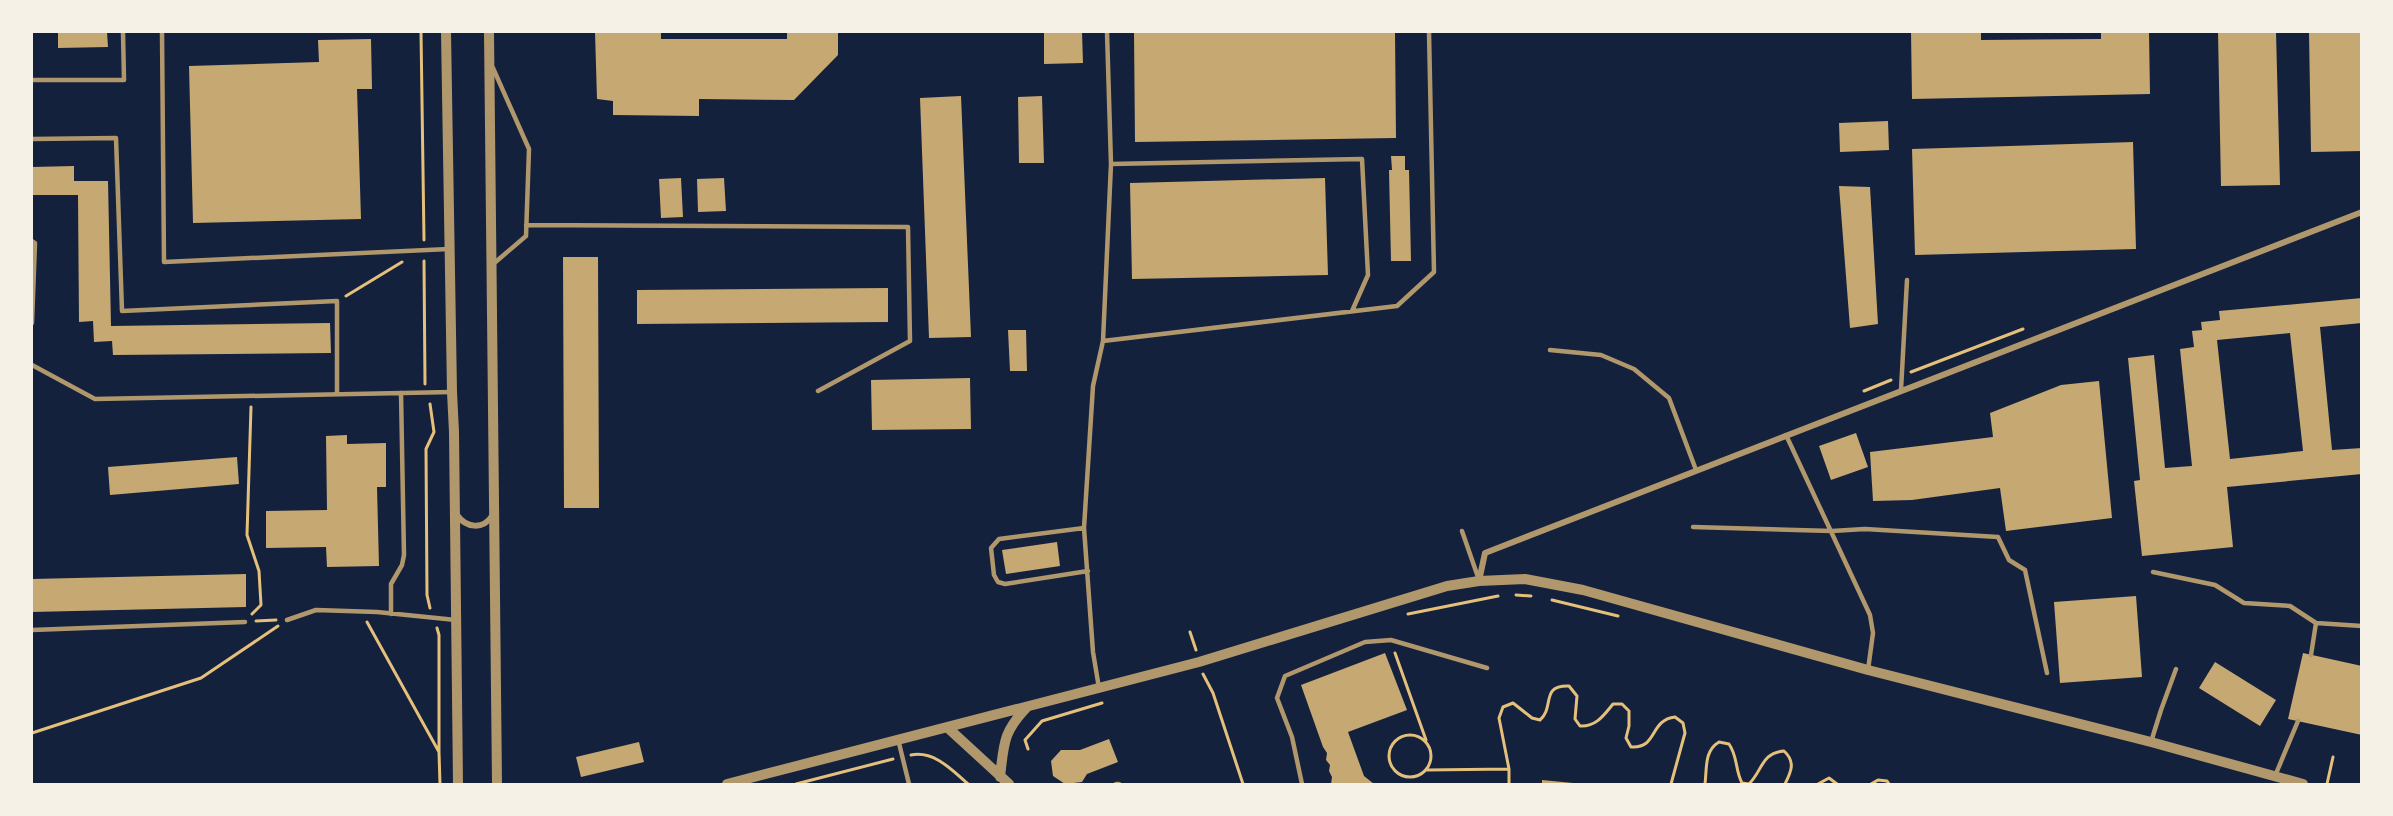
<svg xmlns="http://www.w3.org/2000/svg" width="2393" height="816" font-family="Lato,sans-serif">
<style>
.building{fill:#c6a872;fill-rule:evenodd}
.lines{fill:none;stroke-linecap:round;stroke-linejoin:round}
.path{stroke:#e5c07b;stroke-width:3}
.service{stroke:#b1986c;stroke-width:4.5}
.minor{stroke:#b1986c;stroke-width:6}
.tertiary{stroke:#b1986c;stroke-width:10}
</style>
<rect width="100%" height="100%" fill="#14213d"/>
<path class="building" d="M58 32H107L108 47 58 48Z
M595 32H661V39H787V32H838V55L794 100 699 99V116L613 115V101L597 99Z
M1044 32H1082L1083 63 1044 64Z
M1134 32H1395L1396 138 1135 142Z
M1911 32H1981V40L2101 39V32H2149L2150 94 1912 99Z
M2218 32H2276L2280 185 2221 186Z
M2309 32H2362V151L2311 152Z
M371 39 372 89H357L361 219 193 223 189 66 319 62 318 40Z
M961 96 971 337 929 338 920 98Z
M1042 96 1044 163H1019L1018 97Z
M1888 121 1889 150 1840 152 1839 123Z
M2133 142 2136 249 1915 255 1912 149Z
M1391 156H1405V170H1409L1411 261H1391L1389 170H1392Z
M74 166V181H108L111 326 330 323 331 353 113 355 112 341 94 342 93 321 79 322 78 195H32V167Z
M681 178 683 217 661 218 659 179Z
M724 178 726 211 698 212 697 179Z
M1325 178 1328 275 1132 279 1130 183Z
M1839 186 1870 187 1878 324 1850 328Z
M563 257H598L599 508H564Z
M888 288V322L637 324V290Z
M2362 298V323L2320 327 2332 450 2362 448V474L2227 487 2233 547 2142 556 2134 481 2140 480 2128 358 2154 355 2165 468 2192 466 2180 349 2194 347 2192 331 2202 330 2201 322 2220 320 2219 311ZM2290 333 2303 451 2230 459 2217 340Z
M1008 330H1026L1027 371H1010Z
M970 378 971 429 872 430 871 380Z
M2099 381 2112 518 2006 531 2000 488 1912 500 1873 501 1870 452 1993 437 1990 413 2061 385Z
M1856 433 1868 467 1831 480 1819 446Z
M347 435V444L386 443V487H377L379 566 327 567 326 547 266 548V511L327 510 326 436Z
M237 457 239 484 110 495 108 467Z
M1057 542 1060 566 1006 574 1002 550Z
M246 574V607L32 612V579Z
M2136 596 2142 677 2060 683 2054 602Z
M1385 653 1407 710 1348 732 1364 776 1374 784H1331L1332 777 1329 771 1330 765 1326 760 1327 753 1323 747 1301 685Z
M2303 653 2362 666V735L2288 719Z
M2215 662 2276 700 2260 726 2199 688Z
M1109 739 1118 762 1087 774 1082 782 1065 784 1053 776 1051 761 1061 750H1080Z
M639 742 644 762 581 777 576 757Z
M1542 780 1573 783V784H1542Z"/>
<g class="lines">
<path class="path" d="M421 32 424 240
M424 261 425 384
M346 296 402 262
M1911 372 2023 329
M1864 391 1891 380
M251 407 247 535 259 571 261 605 252 614
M1516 595 1531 596
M1552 600 1618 616
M430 608 427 595 426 449 434 432 430 404
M1408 614 1498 596
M256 621 276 620
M367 622 439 752 440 784
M437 628 439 635V752
M1190 632 1196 650
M1395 653 1426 740
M1203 674 1213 693 1243 784
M32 733 201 678 278 626
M1389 756a21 21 0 1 1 42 0a21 21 0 1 1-42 0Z
M1028 749 1025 740 1042 721 1102 703
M911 755C934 750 953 771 968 784
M1509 769 1499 718 1503 707 1513 703 1532 718 1540 720C1555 707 1540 685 1569 686L1577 696 1575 719 1580 726C1596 727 1604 715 1613 704H1622L1629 711V726L1626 738 1631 747C1658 749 1649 720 1675 717L1683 723 1685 733 1671 784
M1427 770 1509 769V784
M796 784 893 759
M1705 784C1707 768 1704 751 1719 742L1729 744C1738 757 1735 770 1742 783L1749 784C1763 770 1761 753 1784 751 1796 762 1791 772 1785 784
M1818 784 1829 778 1837 784
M1871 784 1878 780 1887 781 1889 784
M2327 784 2333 757"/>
<path class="service" d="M162 32 164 262 449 249
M32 80H124L123 32
M32 139 116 138 122 311 337 301V393
M1111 164 1362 159 1368 275 1352 311
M526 225 908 227 910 341 818 391
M32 241 35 243 32 323
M492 265 526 236 529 149 493 68
M1103 341 1397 306 1434 272 1429 32
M1550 350 1601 355 1634 369 1669 398 1696 470
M32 365 95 399 452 392
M1901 390 1907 280
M1786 435 1870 615 1873 633 1868 670
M1693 527 1832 531 1865 529 1998 537 2009 560 2025 570 2047 673
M1084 528 999 539 991 548 994 575 998 582 1005 584 1088 571
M1462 531 1479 580
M2153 572 2215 585 2244 603 2290 606 2316 623 2362 626
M391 614V584L402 565 404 555 401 393
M287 620 316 610 377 612 456 620
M32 630 245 622
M2311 655 2316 623
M1099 688 1093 652 1084 528 1093 386 1103 341 1111 164 1107 32
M898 739 909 784
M2151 742 2161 710 2176 669
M2275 776 2298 721
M1116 784H1119
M1302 784 1292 737 1277 698 1285 676 1365 642 1391 640 1487 668"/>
<path class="minor" d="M457 515C466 528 483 530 492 516
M1479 581 1485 553 2362 212"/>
<path class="tertiary" d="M446 32 452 392 454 432 458 784
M489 32 497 784
M948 728 1009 784
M1000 777C1004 743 1003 732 1027 707
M727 784 1199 662 1447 586 1479 581 1525 579 1583 590 1868 670 2151 742 2303 784"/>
</g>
<rect width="2393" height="816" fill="none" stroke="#f6f1e7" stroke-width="66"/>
</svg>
